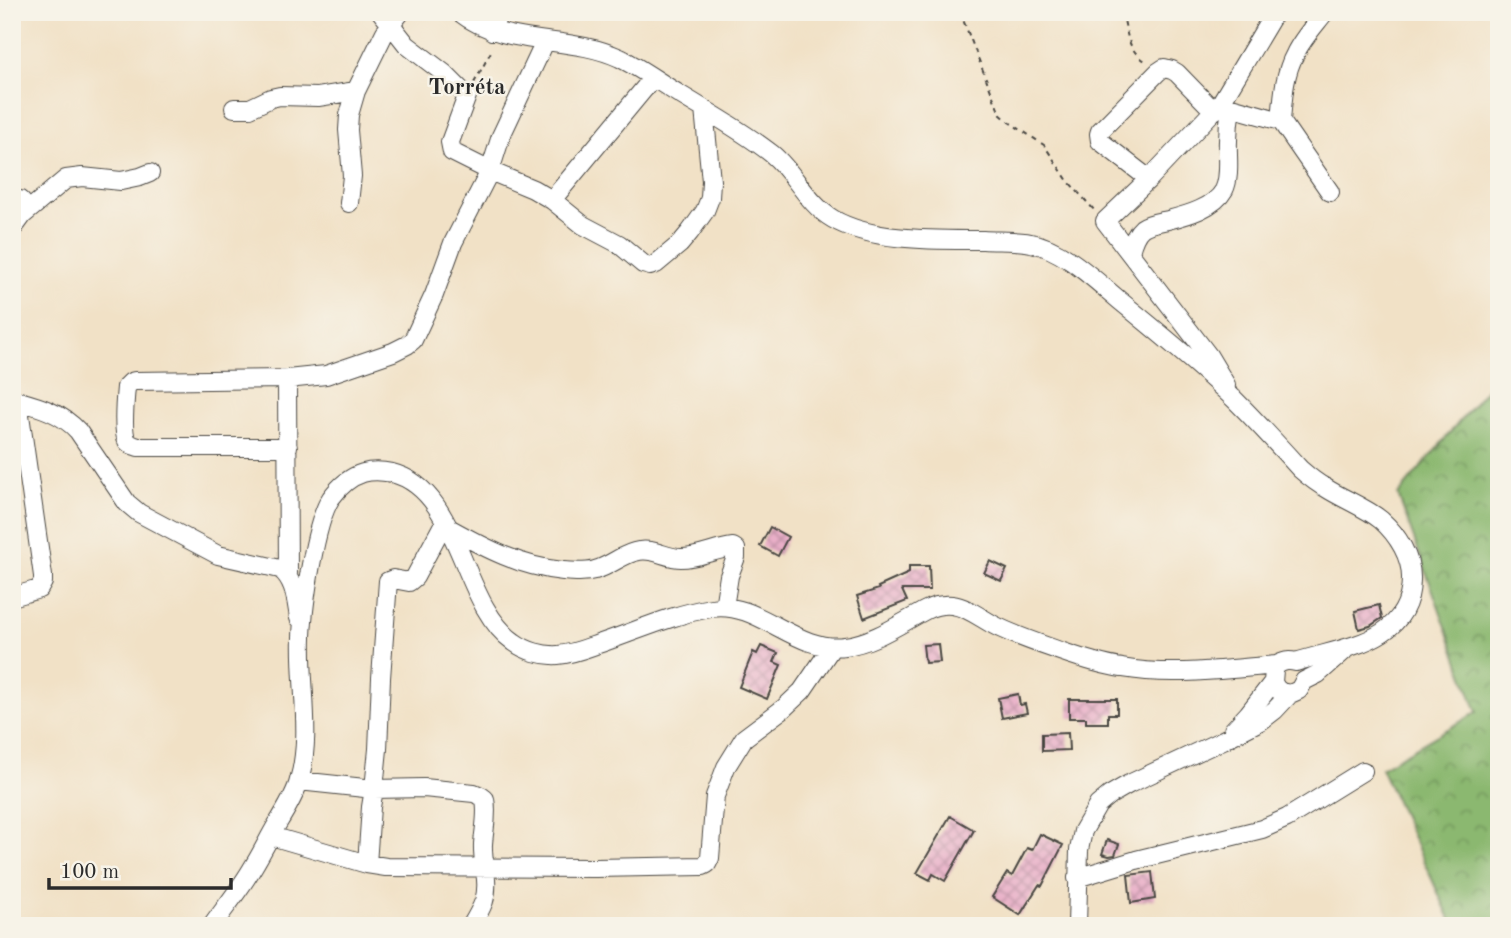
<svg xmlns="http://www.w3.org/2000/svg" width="1511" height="938" font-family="'Old Standard TT',serif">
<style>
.forest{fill:url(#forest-crowns);stroke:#5b724e;stroke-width:2}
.building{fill:url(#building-cross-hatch)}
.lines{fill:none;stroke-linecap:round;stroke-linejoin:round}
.minor-casing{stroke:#494642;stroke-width:20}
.path{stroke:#494642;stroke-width:2;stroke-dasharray:5 5;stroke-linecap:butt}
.minor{stroke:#fff;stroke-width:18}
.labels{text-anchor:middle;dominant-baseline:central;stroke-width:5;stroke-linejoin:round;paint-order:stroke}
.neighbourhood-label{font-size:23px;font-weight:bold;fill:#2b2b2b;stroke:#f7f3e8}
</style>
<defs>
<pattern id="forest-crowns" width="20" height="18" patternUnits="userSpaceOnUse" patternTransform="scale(1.75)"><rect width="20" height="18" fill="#8bb870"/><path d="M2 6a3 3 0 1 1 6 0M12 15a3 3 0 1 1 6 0" fill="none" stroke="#72965c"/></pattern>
<pattern id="building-cross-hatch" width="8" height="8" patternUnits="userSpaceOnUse" patternTransform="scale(1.75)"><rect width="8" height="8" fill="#e9afc8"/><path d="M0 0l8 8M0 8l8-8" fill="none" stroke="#bd8fa3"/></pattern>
</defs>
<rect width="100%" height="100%" fill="#f7f3e8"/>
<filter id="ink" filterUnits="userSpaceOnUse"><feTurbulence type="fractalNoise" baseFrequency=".0143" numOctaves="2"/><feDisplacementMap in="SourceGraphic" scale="14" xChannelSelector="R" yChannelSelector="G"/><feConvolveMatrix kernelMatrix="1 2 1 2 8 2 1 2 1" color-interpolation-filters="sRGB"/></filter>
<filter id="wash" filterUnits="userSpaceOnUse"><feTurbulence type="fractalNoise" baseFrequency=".00686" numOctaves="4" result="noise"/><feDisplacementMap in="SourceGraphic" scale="28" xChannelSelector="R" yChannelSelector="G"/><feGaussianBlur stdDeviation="1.57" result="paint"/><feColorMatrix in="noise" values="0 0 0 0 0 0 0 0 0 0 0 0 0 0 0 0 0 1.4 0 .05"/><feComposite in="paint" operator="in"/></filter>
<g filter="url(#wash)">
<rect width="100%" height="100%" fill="#f1e1c6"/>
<path class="forest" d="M1499 374V926L1452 923 1381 768 1477 712 1398 495Z"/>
<g id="blocks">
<path class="building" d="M770 527 788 537 778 556 760 546Z
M990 561 1007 569 1001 581 984 573Z
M909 566H929L930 590H902L907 601 864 618 857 596 879 589 878 587 909 573Z
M1379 605 1382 618 1370 626 1359 629 1355 611Z
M938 644 940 662 925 663 923 645Z
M761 646 778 653 774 662 781 665 767 699 739 687 753 652 757 654Z
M1018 694 1020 705 1025 704 1027 713 1002 718 998 698Z
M1069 699H1117V714H1108V723H1086V718H1069Z
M1068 733 1069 750 1042 751V734Z
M950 816 974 830 945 881 933 874 930 880 917 873Z
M1040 834 1063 845 1042 886 1039 885 1020 915 992 897 1007 873 1012 876 1027 848 1032 850Z
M1107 840 1119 844 1115 855 1109 856 1102 854Z
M1152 872 1155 899 1131 903 1128 875Z"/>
</g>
</g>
<g filter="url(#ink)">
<use href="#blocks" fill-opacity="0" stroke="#494642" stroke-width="2"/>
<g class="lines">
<g class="minor-casing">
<path id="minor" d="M492 31 499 12
M545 42 501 136 490 171 533 189 552 200 653 78
M1220 104 1275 12
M234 108H250L271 98 280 96 318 97 356 91 385 32 401 12
M1281 121C1283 98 1284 74 1295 54 1302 39 1315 25 1325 12
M1149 179 1100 141 1099 134 1100 131 1158 72 1164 68 1172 70 1177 73 1214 111
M552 200 583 225 619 244 643 264 650 266 656 264 680 244 690 232 705 211 710 198 711 181 704 109
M12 202 20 200 29 210
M349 203 352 176 348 130 349 115 356 91
M12 230 23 215 66 179 82 177 121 181 140 177 150 173
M1130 252C1132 244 1135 234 1142 228 1149 223 1159 222 1168 220 1187 215 1214 208 1224 190 1231 176 1227 155 1228 141 1228 130 1229 119 1231 108
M287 379 326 375 393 352 407 345 413 340 434 295 453 243 490 171 452 152 450 142 467 96 445 74 407 45 381 12
M1226 385 1208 355 1105 221 1149 179 1220 104 1281 121 1330 192
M12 399C37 406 61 412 78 431L127 503 139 513 218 555 280 569C295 580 296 600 299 618
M445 521 415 577 409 582 393 579 388 581 381 678 378 749 374 789 424 788 474 793 481 796 485 799C488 815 484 829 483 844 482 863 490 883 484 901 481 909 476 918 471 926
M449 528C485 548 521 567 563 571 574 572 585 573 595 570 611 566 623 553 639 551 654 548 666 558 681 558 699 558 715 549 733 547L736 549V557L729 576 724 607
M288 574 287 379 135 381 131 382 126 387C125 398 122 432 127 441 130 445 133 445 138 447H288
M12 597 39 589 43 582V576L18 401
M1277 665 1274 670 1273 682 1276 688 1281 692 1290 694 1299 690 1304 681 1318 674 1344 651
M1233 730 1248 714 1273 682
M299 781 374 789 371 807 367 864
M271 836 367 864 386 867 595 868 703 866 707 864 710 858 715 796 726 767 744 738 784 708 802 691 832 647
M1077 878 1136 860 1262 829 1287 818 1363 771
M212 926C226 906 241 888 253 867 261 854 268 840 276 826 284 813 293 799 298 784 313 736 300 686 302 637 303 607 315 522 331 498 339 487 350 477 363 473 373 470 383 471 392 473 461 490 460 604 514 642 526 651 543 656 558 655 574 654 589 647 604 642 639 630 674 614 711 608 759 600 795 653 845 646 873 643 901 623 926 610 934 606 942 604 952 605 969 607 984 621 1000 628 1019 637 1040 644 1060 651 1080 658 1101 665 1122 668 1173 677 1226 669 1277 665 1284 661 1288 660 1296 662 1342 647 1410 643 1411 580 1412 558 1398 535 1381 520 1365 507 1343 499 1326 488 1316 483 1308 476 1300 469 1279 446 1257 422 1235 400 1198 364 1158 332 1119 300 1095 280 1062 248 1031 243 1015 240 999 241 983 240 939 240 872 242 833 219 807 204 795 173 772 154 743 131 710 113 679 94 659 82 640 68 620 58 568 34 506 49 459 12
M1077 926 1079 850 1083 831 1098 805 1110 795 1129 784 1223 740 1262 720 1275 710 1290 694"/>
</g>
<path class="path" d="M960 12 1000 114 1009 122 1044 145 1068 181 1095 211
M1122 12C1128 33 1126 50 1147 62
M474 83 493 48"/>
<use href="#minor" class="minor"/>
</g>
</g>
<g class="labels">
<g class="neighbourhood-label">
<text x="467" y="87">Torréta</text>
</g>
</g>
<rect width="1511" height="938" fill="none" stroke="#f7f3e8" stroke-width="42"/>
<path d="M49 878v10h182v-10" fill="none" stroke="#2b2b2b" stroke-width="3.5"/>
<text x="60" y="878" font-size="21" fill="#2b2b2b" stroke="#f7f3e8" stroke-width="5" paint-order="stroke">100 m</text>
</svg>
